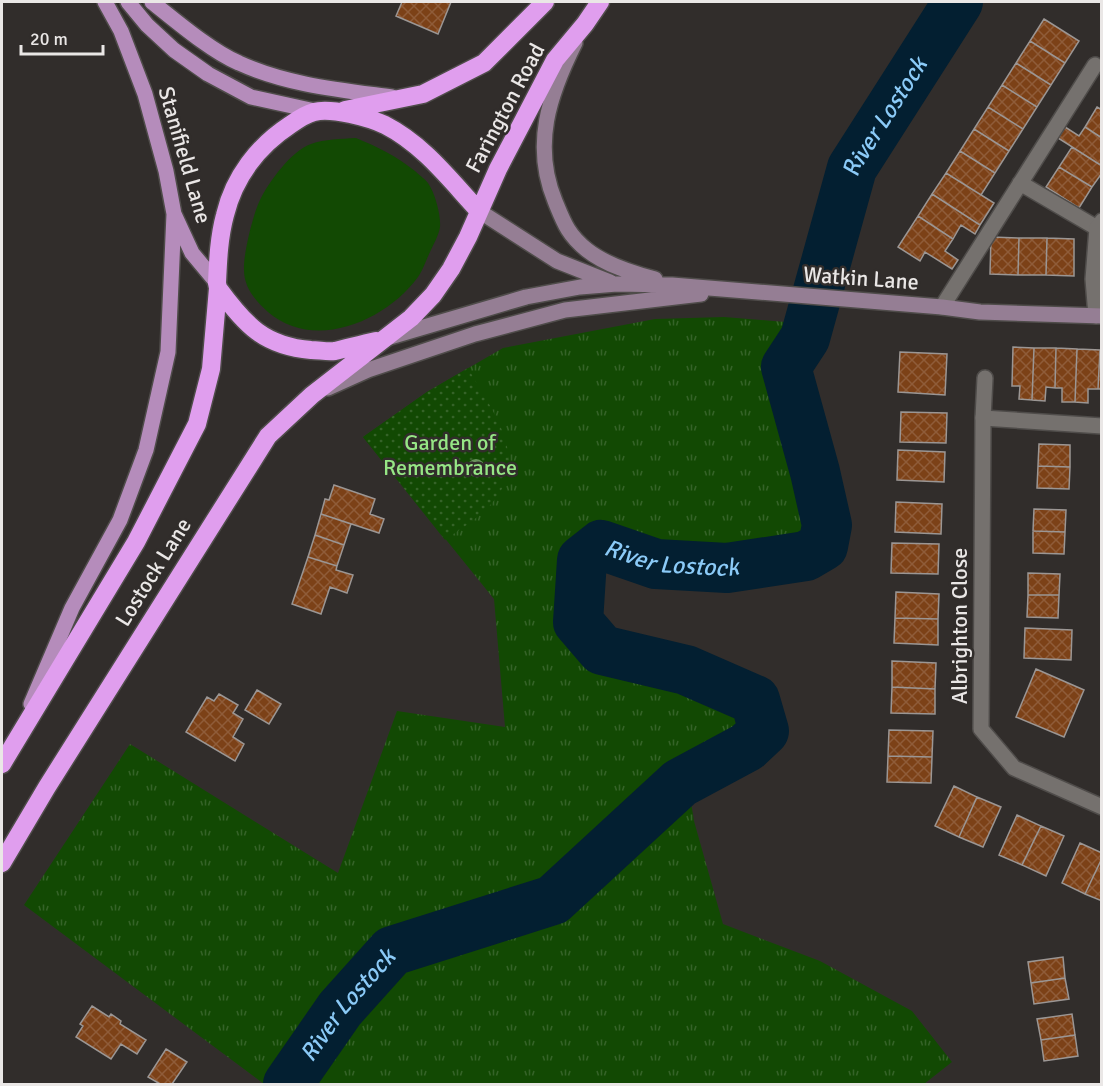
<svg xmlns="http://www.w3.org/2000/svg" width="1103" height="1086" font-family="Signika,sans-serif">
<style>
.grass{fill:#124903}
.park{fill:url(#park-tufts)}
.garden{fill:url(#garden-dots)}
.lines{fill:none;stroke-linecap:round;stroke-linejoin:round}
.river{stroke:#031f31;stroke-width:50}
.building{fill:url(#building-cross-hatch);stroke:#9b9694;stroke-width:1.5}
.lane-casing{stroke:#4f4c4a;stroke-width:18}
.street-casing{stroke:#4f4c4a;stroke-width:18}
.secondary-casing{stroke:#4f4c4a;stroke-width:18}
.primary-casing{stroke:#4f4c4a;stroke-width:18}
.highway-casing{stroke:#4f4c4a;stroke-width:21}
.lane{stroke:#75716e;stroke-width:15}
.street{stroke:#75716e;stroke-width:15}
.secondary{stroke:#957e94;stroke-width:15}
.primary{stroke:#b58cbb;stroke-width:15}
.highway{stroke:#e09eee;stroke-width:18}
.tree{fill:#69935c}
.labels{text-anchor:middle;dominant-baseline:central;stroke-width:5;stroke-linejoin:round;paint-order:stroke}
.street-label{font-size:22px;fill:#eae7e6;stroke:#312d2b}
.park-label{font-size:22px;fill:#96e685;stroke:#312d2b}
.water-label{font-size:24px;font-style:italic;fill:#8bcaf7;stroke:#312d2b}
</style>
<defs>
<pattern id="park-tufts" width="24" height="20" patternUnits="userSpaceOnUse" patternTransform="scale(1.5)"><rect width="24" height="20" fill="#124903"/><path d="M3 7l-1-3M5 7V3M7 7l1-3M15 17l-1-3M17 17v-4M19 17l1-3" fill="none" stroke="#356328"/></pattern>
<pattern id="garden-dots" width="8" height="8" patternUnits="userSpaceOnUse" patternTransform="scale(1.5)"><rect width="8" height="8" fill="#124903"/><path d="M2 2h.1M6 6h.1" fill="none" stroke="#356328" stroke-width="1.8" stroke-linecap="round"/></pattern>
<pattern id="building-cross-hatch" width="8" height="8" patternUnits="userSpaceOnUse" patternTransform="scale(1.5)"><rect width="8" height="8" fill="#7c4117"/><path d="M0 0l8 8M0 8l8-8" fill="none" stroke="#8f5c39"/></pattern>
</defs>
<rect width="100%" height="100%" fill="#312d2b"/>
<path class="grass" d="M356 138C378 147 396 156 415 171 419 175 425 179 428 183 435 193 441 215 440 227 439 235 433 245 430 252 426 260 423 270 418 277 386 321 314 352 268 312 256 301 244 288 244 270 243 255 253 214 260 200 268 183 292 150 311 144 325 139 341 139 356 138Z"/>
<path class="park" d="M724 317 797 323 776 386 811 533 785 546H679L601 535 576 552 572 580 573 637 611 666 700 690 747 714 748 732 728 747 686 771 694 821 723 924 820 961 912 1011 952 1062 924 1084H264L24 905 130 744 338 873 397 711 505 727 494 599 363 437 427 392 503 348 655 319Z"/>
<path class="garden" d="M468 368C488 405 528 453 498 495 486 514 463 527 445 540L363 437 427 392Z"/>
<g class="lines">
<path class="river" id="s1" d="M288 1084 340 1009 392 951 553 900 680 783 747 747 764 731 755 700 686 670 602 650 578 622 582 560 601 545 656 564 727 568 806 556 823 546 827 525 815 472 786 367 805 338 852 168 958 2"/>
</g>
<path class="building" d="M402 2H451L438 34 396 16Z
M1044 19 1079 41 1065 63 1030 41Z
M1030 41 1065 63 1051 85 1016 63Z
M1016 63 1051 85 1037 107 1002 85Z
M1002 85 1037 107 1023 129 988 107Z
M988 107 1023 129 1009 151 974 129Z
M1097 107 1102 110V138L1085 127Z
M1065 127 1079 136 1085 127 1102 138V166L1058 138Z
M974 129 1009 151 995 173 960 151Z
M1072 147 1102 166V173L1092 187 1059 167Z
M960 151 995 173 981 195 946 173Z
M1059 167 1092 187 1079 208 1046 187Z
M946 173 994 203 980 225 932 194Z
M932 194 980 225 975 234 961 225 953 239 918 216Z
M918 216 953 239 945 251 958 260 952 269 925 252 920 261 898 247Z
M991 237 1019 238 1018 275 990 274Z
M1019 238H1047L1046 275H1018Z
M1047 238 1074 239V276L1046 275Z
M1013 347 1034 348 1032 400 1019 399 1020 386H1012Z
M1034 348H1056L1055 388 1046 387 1045 401 1032 400Z
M1056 348 1077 349 1075 402H1062V388H1055Z
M1077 349 1100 350 1098 389H1088V403L1075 402Z
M1100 350H1102V389H1098Z
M900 352 947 354 945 395 898 392Z
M901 412 947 413 946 443 900 442Z
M1039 444 1070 445V467L1038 466Z
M898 450 945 452 944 482 897 480Z
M1038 466 1070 467 1069 489 1037 488Z
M334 485 375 499 370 514 384 519 379 533 321 514 325 499 329 500Z
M896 502 942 504 941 534 895 532Z
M1034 509 1066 510 1065 532 1033 531Z
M321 514 351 524 344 545 315 535Z
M1033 531 1065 532 1064 554 1033 553Z
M315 535 344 545 337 566 308 557Z
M892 543 939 544 938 574 891 573Z
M308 557 337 566 336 570 353 575 347 593 330 587 321 614 292 604Z
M1028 573 1060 574 1059 595H1028Z
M896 592 939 594 938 619 895 618Z
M1028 595H1059L1058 618 1027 617Z
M895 618 938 619V645L894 643Z
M1025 628 1072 630 1071 660 1024 658Z
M892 661 936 663 935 689 892 687Z
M1036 669 1084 690 1064 737 1016 717Z
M892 687 935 689V714L891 713Z
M257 690 281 704 269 724 245 710Z
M219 694 238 705 233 713 243 719 233 737 244 744 235 761 186 732 207 697 214 701Z
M889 730 933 731 932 757 888 756Z
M888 756 932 757 931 783 887 782Z
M954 786 977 797 959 837 935 826Z
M977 797 1001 807 983 847 959 837Z
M1017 815 1041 826 1022 865 999 855Z
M1041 826 1064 836 1046 876 1022 865Z
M1080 843 1102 853V858L1085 894 1062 883Z
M1102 858V901L1085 894Z
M1063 957 1065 978 1031 983 1028 962Z
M1065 978 1069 999 1034 1004 1031 983Z
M92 1006 109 1017 111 1014 121 1021 120 1024 146 1040 137 1054 121 1044 111 1059 76 1037 83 1026 80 1024Z
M1072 1014 1075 1035 1041 1040 1037 1019Z
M1075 1035 1078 1056 1044 1061 1041 1040Z
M166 1049 187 1062 172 1084H160L148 1077Z"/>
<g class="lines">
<g class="lane-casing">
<path id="lane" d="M1020 183 1097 228
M942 307 1095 65
M983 418 1102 426"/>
</g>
<g class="street-casing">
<path id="street" d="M1096 316 1093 279 1097 228 1102 221
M985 378 983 418 981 729 1014 768 1102 807"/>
</g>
<g class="secondary-casing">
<path id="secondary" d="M575 43C549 95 532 145 555 201 564 223 568 235 587 250 606 265 632 273 655 279
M479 211 557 261 610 282
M390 337 526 297 580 287 617 284 672 285 942 307 980 312 1102 316
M328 388 368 370 475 334 565 310 701 294"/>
</g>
<g class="primary-casing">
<path id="primary" d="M105 2 121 31 145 94 166 171 174 214 192 253 217 283
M128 2 147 25 174 50 208 74 251 97 315 111
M152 2C176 21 211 51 239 63 287 85 340 90 392 97
M31 704 72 608 120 520 146 450 168 352 174 214"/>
</g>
<g class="highway-casing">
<path id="highway" d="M345 110 423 94 484 63 545 2
M376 341C362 344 348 348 335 351 327 352 319 350 311 350 264 346 245 325 218 288L217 283C218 260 219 237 225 215 234 177 258 146 290 125 297 120 306 114 314 112 331 107 370 118 385 125 424 145 450 180 479 211
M2 764 136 542 197 424 211 369 218 288
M2 863 47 787 268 436 312 395 411 318 433 295 451 269 468 237 498 169 555 60 585 24 600 2"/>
</g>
<use href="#lane" class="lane"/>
<use href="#street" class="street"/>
<use href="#secondary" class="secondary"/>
<use href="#primary" class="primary"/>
<use href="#highway" class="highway"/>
</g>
<circle class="tree" cx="476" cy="468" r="9"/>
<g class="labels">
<g class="street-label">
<text transform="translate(505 108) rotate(-62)">Farington Road</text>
<text transform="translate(185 155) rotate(74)">Stanifield Lane</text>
<text transform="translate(861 278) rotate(4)">Watkin Lane</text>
<text transform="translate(153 572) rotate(-58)">Lostock Lane</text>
<text transform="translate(959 626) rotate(-90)">Albrighton Close</text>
</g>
<g class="park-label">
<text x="450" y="442">Garden of<tspan x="450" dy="25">Remembrance</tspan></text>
</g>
<g class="water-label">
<text stroke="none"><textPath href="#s1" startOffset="1612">River Lostock</textPath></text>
<text stroke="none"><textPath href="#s1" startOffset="1000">River Lostock</textPath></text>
<text stroke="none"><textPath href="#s1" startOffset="99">River Lostock</textPath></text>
</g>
</g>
<rect width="1103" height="1086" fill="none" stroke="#eae7e6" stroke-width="6"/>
<path d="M21 45v9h82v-9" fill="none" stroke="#eae7e6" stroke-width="3"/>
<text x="30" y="45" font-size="18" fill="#eae7e6" stroke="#312d2b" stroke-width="4.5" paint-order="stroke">20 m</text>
</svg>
